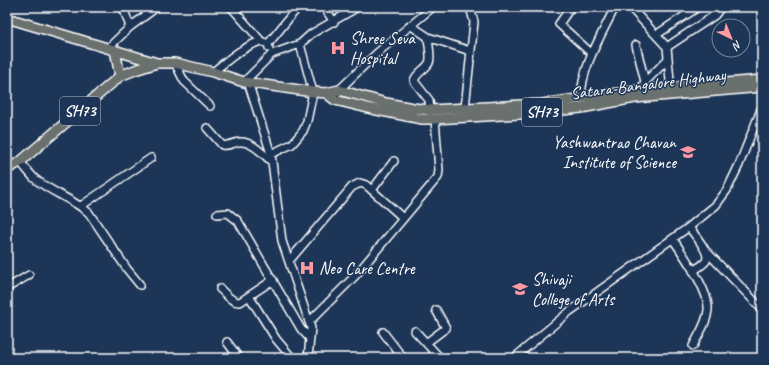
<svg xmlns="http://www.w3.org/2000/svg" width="769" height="365" font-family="Caveat,sans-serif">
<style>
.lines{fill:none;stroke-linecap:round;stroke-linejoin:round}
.minor-casing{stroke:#fff;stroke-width:10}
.major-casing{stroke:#fff;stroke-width:12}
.minor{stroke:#1d3557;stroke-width:7}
.major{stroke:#6b706d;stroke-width:9}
.labels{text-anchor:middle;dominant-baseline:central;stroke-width:3;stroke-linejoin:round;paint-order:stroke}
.shield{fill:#1d3557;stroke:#bbc2cd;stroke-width:1}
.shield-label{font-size:16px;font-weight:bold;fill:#fff}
.poi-label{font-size:17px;fill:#fff;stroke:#1d3557;text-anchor:start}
.street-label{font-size:17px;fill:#fff;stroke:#1d3557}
</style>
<rect width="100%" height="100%" fill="#1d3557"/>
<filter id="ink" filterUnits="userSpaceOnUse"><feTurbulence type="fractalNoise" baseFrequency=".025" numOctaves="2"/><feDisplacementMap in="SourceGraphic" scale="8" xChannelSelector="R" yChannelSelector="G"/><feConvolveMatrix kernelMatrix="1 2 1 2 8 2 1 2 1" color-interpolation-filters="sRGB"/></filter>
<g filter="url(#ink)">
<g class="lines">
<g class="minor-casing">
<path id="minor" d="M231 7 261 41
M324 7 334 22
M571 7 559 24 591 53
M630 7 667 47
M410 25 428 37 470 51
M130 27 157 7
M656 35 698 7
M428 37C428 44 432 57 429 63 425 70 416 73 414 81L429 100 430 110
M636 45 645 82
M108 48 130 27 123 7
M269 48 268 44 298 7
M175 63 184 81 210 106
M213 72C228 60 242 47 261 41L268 44
M244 82 272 54 300 44 311 34 358 7
M248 82 271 154 282 241 311 328 308 358
M640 90 645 82 668 59
M671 92 667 47 715 15 721 7
M337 94 339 90 377 53 433 7
M581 99C581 68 601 36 614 9
M465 108 474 22 470 7
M207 128 222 145C228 147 234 142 240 142 252 141 264 155 272 162
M271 154 292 144 303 131 307 121 313 92 300 44
M20 162C25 167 29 173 34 178 50 192 73 199 89 213L127 269 140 285
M372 190 394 161
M81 206 151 158
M217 214 228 213 238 221 301 329 310 339
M689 227C694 235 711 252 706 261 703 265 697 268 693 271
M673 239C683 255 710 291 708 310 707 323 699 334 693 346
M707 252 762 309
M289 261 352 187 360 183 366 185 403 218
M7 288 29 275
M220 289C226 294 232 303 240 302L273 280
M249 296 276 339 292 358
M309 322 355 276 438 177 439 170 435 119
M415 331 440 358
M383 332 403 358
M227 342 239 358
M426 343 446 328 436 310
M514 358 569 312 689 227 716 205 727 190 739 165 762 107"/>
</g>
<g class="major-casing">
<path id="major" d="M7 18 157 63
M115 50 120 76
M326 93 335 100 372 109 422 119H435L536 113 581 108 635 98 762 87
M7 169 20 162 120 76 135 70 157 63H175L213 72 244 82 313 92 326 93 339 90 386 103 413 108 430 110 542 104 640 90 762 80"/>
</g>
<use href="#minor" class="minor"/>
<use href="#major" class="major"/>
</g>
</g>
<defs>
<g id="hospital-bare" transform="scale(1.2)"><path d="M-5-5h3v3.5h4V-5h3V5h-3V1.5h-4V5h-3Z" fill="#ff9aa2" stroke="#1d3557" stroke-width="2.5" paint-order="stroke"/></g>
<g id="university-bare" transform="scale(1.2)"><path d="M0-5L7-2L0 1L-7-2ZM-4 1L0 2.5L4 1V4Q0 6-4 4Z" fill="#ff9aa2" stroke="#1d3557" stroke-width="2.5" paint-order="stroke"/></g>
</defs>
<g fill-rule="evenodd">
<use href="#hospital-bare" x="338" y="48"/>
<use href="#university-bare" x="688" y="152"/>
<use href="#hospital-bare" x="307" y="268"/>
<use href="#university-bare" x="520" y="289"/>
</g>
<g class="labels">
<g class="shield">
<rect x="60" y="97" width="40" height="28" rx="3"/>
<rect x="522" y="98" width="40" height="28" rx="3"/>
</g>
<g class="shield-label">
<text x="80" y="111">SH73</text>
<text x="542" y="112">SH73</text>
</g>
<g class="poi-label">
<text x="350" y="38">Shree Seva<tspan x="350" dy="20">Hospital</tspan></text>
<text x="676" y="142" text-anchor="end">Yashwantrao Chavan<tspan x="676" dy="20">Institute of Science</tspan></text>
<text x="319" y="268">Neo Care Centre</text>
<text x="532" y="279">Shivaji<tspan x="532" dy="20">College of Arts</tspan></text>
</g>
<g class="street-label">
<text transform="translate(648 84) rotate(-7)">Satara-Bangalore Highway</text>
</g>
</g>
<rect width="769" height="365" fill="none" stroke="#1d3557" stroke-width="24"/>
<rect x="12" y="12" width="745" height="341" fill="none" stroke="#fff" stroke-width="1.5" filter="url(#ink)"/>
<g transform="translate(731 38) rotate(137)"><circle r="19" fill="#1d3557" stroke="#77869a"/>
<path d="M0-3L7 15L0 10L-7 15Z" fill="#ff9aa2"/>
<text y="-6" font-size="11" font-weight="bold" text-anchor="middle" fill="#ffffff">N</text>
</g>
</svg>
